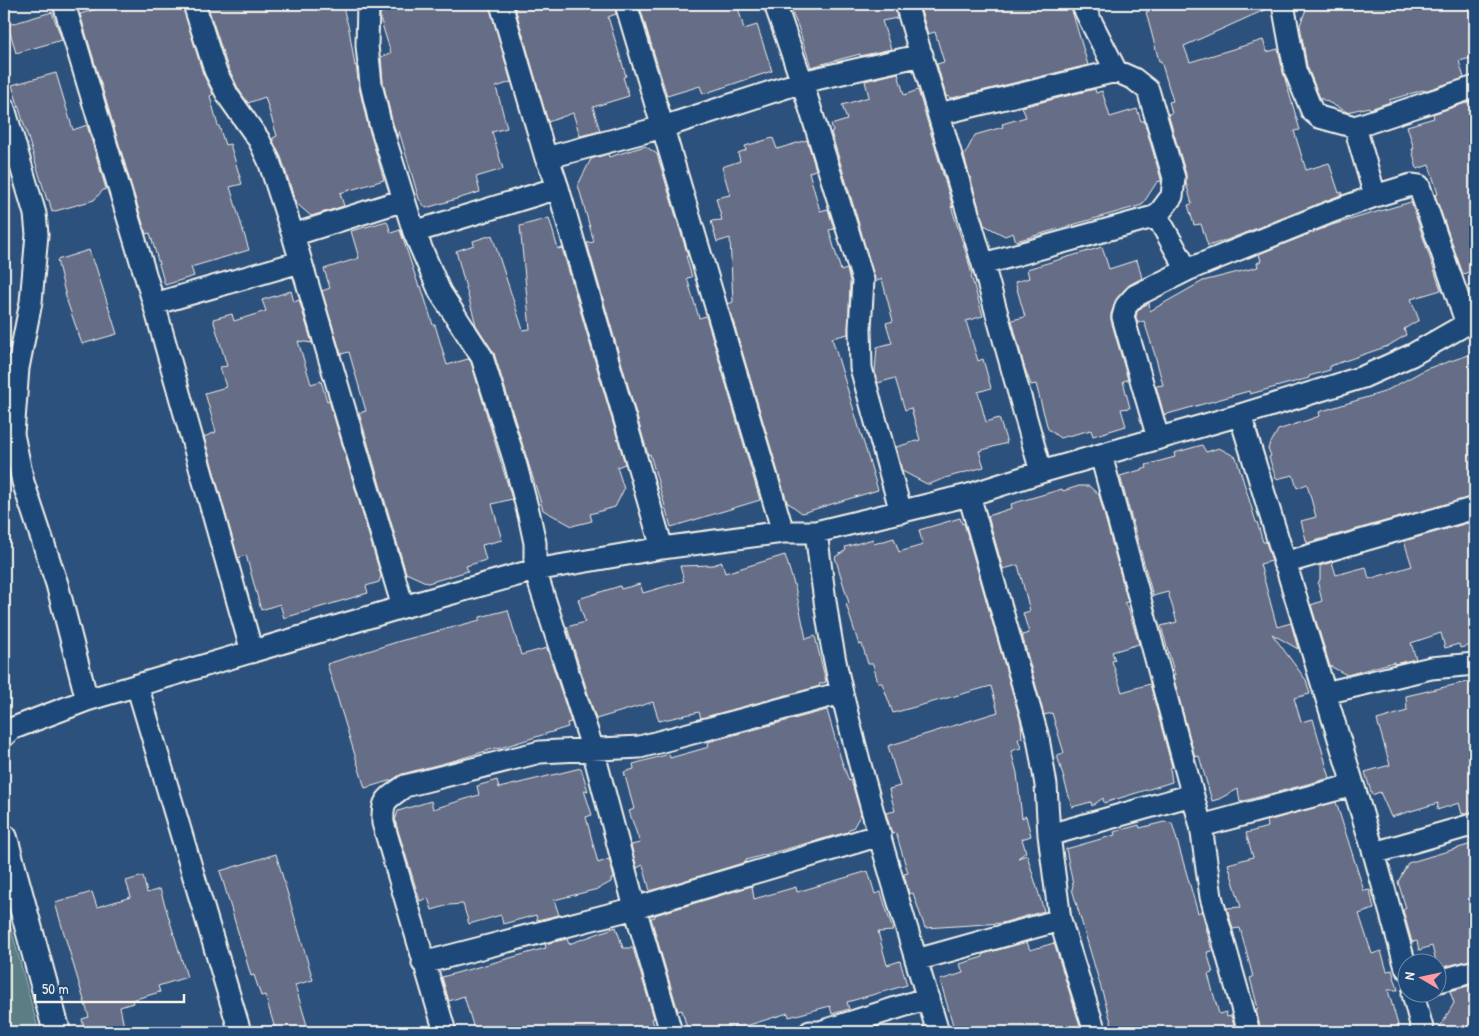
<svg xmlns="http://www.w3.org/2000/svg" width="1479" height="1036" font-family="'Patrick Hand',sans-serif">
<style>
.green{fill:#5a7e83;stroke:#a7b8b6}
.building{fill:#656d87;stroke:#f4f1e8}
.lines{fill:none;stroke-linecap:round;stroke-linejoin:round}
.minor-casing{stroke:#f4f1e8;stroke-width:25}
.major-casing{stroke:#f4f1e8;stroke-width:30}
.minor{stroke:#1f4a7a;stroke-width:21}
.major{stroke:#1f4a7a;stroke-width:26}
</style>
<rect width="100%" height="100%" fill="#2d517d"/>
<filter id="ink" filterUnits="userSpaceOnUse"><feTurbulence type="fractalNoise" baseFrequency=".02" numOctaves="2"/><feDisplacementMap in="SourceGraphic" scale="10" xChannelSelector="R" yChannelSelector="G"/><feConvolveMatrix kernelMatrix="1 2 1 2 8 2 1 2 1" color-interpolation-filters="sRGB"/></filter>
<g filter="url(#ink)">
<path class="green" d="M4 902 39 1032H4Z"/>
<path class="building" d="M113 4H182L203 74 213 94 210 96 218 126H219L225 145 230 144 242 184 230 187 249 250 191 267 194 276 165 285 150 233 146 234 80 14Z
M207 4H342L349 29 355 66 356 65 359 87 368 126 384 180 340 193 344 206 311 216 296 203 281 157 273 141V138L277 136 265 97 248 103 239 90 227 65Z
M396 4H489L511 82 496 87 507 128 492 132 503 169 476 177 480 192 426 208 419 199 399 131 397 137 392 120 383 82 381 57 391 53 380 18V13L398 8Z
M514 4H614L616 14 608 17 626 76 623 77 629 96 593 107 600 131 580 136 573 113 548 122Z
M639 4H737L744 29 757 25 772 71 703 94 700 86 667 96Z
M788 4H894L897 18 882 21 891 49 860 56V54L811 67 798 26Z
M919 4H1070L1088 65 952 98 946 96 937 64 944 62 935 32 928 34Z
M1171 4H1271V7L1184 46 1190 62 1263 40 1267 52 1278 49 1283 72 1300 130 1294 131 1306 170 1329 163 1339 193 1342 192 1343 194 1227 240 1208 246 1201 224 1194 225 1188 205 1192 204 1186 183V174L1168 114 1172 113 1169 102 1173 101 1161 61H1159L1146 12Z
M1308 4H1475V31L1469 33 1475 57 1459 61 1464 78 1424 91 1423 90 1389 100 1390 102 1370 109 1369 107 1347 112 1320 98 1307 66 1300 25Z
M52 12 62 40 16 53 8 25Z
M56 73 73 130 87 125 106 189 103 190 94 200 52 212 49 200H47L12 85Z
M898 73 904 95 918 90 953 208 951 206 967 256 972 275 971 276 983 316 966 321 978 361 983 359 991 388 978 392 986 422 999 418 1007 443 979 451 984 467 945 478 930 484H927L902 471 896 447 920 440 911 408 905 410 895 378 878 383 875 372 877 347 892 343 886 323 893 321 882 279 875 282 859 224 831 132 833 131 831 125 847 120 842 105 869 97 865 81Z
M1095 89 1096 93 1102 91 1110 117 1137 109 1141 121H1144L1161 179V181L1157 182 1142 205 1016 241 1013 233 1005 236 984 225 964 156 975 135 1003 127 1002 124 1026 117 1022 107Z
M1472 101V103L1475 102V270L1463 274 1435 195 1438 194 1429 165 1417 169 1412 149H1414L1407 126 1434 118 1433 114Z
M773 138 777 149 807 140 816 170 809 172 820 211 828 209 834 229 829 230 841 271 847 269 850 282 848 334 832 338 878 490 802 513 787 502 728 304 733 302 730 238 717 242 711 221 722 220 716 198 730 195 722 167 740 161 738 153 746 150 745 146Z
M645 146 657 154 688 256H686L692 277 687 278 699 318 706 316 760 500 671 527 650 454 648 455 587 243 594 242 578 185 591 159 608 154 609 157Z
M1411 202 1441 290 1411 299 1419 320 1404 329 1406 335 1388 346 1330 366V370L1309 376V378L1250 394 1249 391 1164 415 1156 386 1163 385 1155 355 1144 321 1138 323 1136 317 1137 312 1143 306 1149 303 1150 311 1203 281 1258 267 1257 263 1261 261 1259 254 1332 225Z
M549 218 558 249 562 248 625 464 617 467 624 489 615 507 590 514 592 521 572 526 543 510 494 353 476 325 456 251 474 245 473 241 492 235 523 330 530 329 520 226Z
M387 221 391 233 400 230 419 287 421 286 433 325H435L447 365 468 359 471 362 512 499 492 504 502 540 482 545 486 560 466 566 468 571 428 583 406 573 359 413 366 411 349 352 341 354 322 291 330 288 324 269 359 258 351 231Z
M1102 247 1109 269 1137 260 1142 278 1129 285 1117 298 1111 314V320L1128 380 1123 381 1130 408 1121 409 1126 426 1093 436 1091 430 1060 438 1048 429 1036 384 1031 385 1024 366 1012 320 1025 317 1015 282 1029 278 1027 269Z
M89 250 94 265 95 264 117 334 82 344 67 301 57 260Z
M291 291 294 302 299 300 312 343 298 341 311 384 321 381 327 401 329 400 381 576 379 582 366 586 368 593 284 618 280 604 261 610 246 555 238 558 204 437 216 432 205 393 226 387 220 367 227 366 213 319 232 314 234 321 266 311 262 300Z
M1475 353V496L1307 543 1301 521 1316 517 1307 484 1297 488 1293 475 1276 479 1269 457 1271 456 1268 448 1278 430 1320 416 1319 412 1384 392 1426 369Z
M1202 445 1206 452 1219 448 1236 457 1256 522H1257L1263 542H1266L1272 561 1260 564 1277 627 1291 623 1298 649 1272 634 1306 680 1310 694 1294 698 1301 722 1313 719 1330 778 1240 802 1238 789 1219 799 1212 801 1199 756 1195 757 1173 676 1175 675 1161 626 1177 622 1168 592 1153 596 1120 476 1147 468 1146 465 1175 457 1174 453Z
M1079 486H1089L1099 495 1128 602 1124 603 1128 608 1139 644 1112 652 1115 660 1112 661 1122 692 1150 684 1172 767 1170 768 1172 782 1104 803 1103 798 1092 806 1091 802 1072 807 1057 755 1064 753 1052 713 1044 715 1022 635 1029 633 1023 613 1030 611 1018 565 1003 569 988 516 1012 508 1011 504 1062 489 1063 491Z
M960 518 962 524 964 523 1021 722 1022 738 1018 739 1021 748 1011 751 1017 773 1022 818 1026 816 1031 836 1022 839 1026 852 1018 858 1027 855 1044 911 1002 923 925 928 913 893 909 894 904 874 908 873 896 833 892 834 886 813 895 811 889 789 900 786 888 746 998 712 991 686 893 713 882 683H878L873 664H868L862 644 859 645 846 604 849 603 835 557 846 550 845 547 873 539 874 544 894 538 899 552 923 545 919 530Z
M1475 521V644L1460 648 1459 644 1445 648 1441 633 1411 643 1416 659 1394 664V662L1347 675 1330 666 1311 605 1322 601 1318 584 1320 579V566L1332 562 1336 575 1366 567 1369 579 1412 566 1404 541Z
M785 555 796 591 806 639 815 636 826 682 819 684 820 686 701 718 699 712 659 721 653 702 596 719 567 627 585 622 578 599 620 586 621 589 640 584 643 593 684 581 680 566 713 565 722 562 725 573Z
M508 610 521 655 547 648 571 722 567 723 568 727 497 749 496 748 456 760 402 774 392 780 365 788 327 664 400 641 454 627 480 620V617Z
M1475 680V810L1462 814 1459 803 1437 810 1438 803 1391 817 1380 792 1372 795 1365 772 1390 765 1377 720 1407 711 1406 696Z
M827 710 841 759 849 781 851 780 861 814 853 828 849 829 848 832 746 860V862L650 891 643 865 637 868 631 845 640 843 629 811 634 809 624 772 634 769 633 764 669 754 670 758 709 747 708 742Z
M581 768 588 791 584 790 592 815 586 817 598 863 609 859 614 878 611 879V882L598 889 554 900 559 915 537 920 536 915 503 924 501 915 469 924 463 904 449 905 432 910 428 898 420 901 395 821 398 811 431 801 433 809 479 795 477 786 497 780 499 788Z
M1336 802 1364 891 1370 890 1374 909 1359 914 1372 954 1381 951 1387 971 1392 970 1398 990H1388L1400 1032H1261L1256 1009 1258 1008 1250 978 1253 977 1240 928 1233 929 1227 908 1241 907 1228 864 1253 857 1246 833 1268 827 1267 821Z
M1164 822 1172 823 1198 913 1202 911 1212 951 1207 952 1213 973 1208 974 1219 1014 1226 1012 1227 1017 1231 1016 1236 1032H1114L1072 889 1073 885 1066 849 1115 835 1114 832 1139 825 1140 828Z
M1475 843V959L1443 967 1442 964 1437 966 1432 946 1419 950 1417 941 1412 942 1403 910 1406 908 1398 882 1408 863Z
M276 854 313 980 295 985 309 1032H276L265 995 261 996 254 975 251 976 220 871Z
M868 871 875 894 881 892 893 931 878 932 887 965 900 961 907 985 847 1002 849 1009 832 1014 830 1006 789 1017 788 1013 749 1025 699 1032H688L682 1010 678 1011 659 946 651 918 655 917V915L752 886 754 899 796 887 797 892Z
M143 876 147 893 160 889 187 977 158 986 160 992 132 1000 133 1003 120 1007 124 1027 100 1032H85L82 1019 89 1017 55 903 92 892 97 907 131 897 126 881Z
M616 927 623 948H633L654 1018 652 1019 656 1032H475L464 996 449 1001 442 977 546 948 545 944 567 939 569 944Z
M1027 942 1030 950 1054 943 1082 1032H955L940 980 963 973 960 964 983 957V954Z
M1475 984V1032H1437L1454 1003 1450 991Z"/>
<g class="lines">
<g class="minor-casing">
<path id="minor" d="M64 4 154 304 252 652
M194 4 215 70 228 96 259 140 269 161 293 235 403 607
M368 4 367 46 371 84 380 123 414 232 440 292 482 357 515 462 529 515 535 543V570L593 750 635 908 671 1032
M501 4 546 158 552 170 558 188 662 548
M626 4 783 532
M775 4 802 82 863 280 860 328 861 368 901 512
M906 4 983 264 1041 472
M1082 4 1116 71
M1283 4 1295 70 1312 111 1319 117 1355 127 1375 196 1411 185 1419 186 1467 324
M4 108 35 214 37 234 31 302 18 368 13 434 23 482 57 584 87 700
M939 114 1116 71 1134 79 1148 90 1174 178 1172 196 1157 216 983 264
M1355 127 1475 87
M546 158 663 127 802 82 922 55
M1157 216 1187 270 1328 213 1375 196
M414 232 558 188
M293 235 404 200
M154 304 300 262
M1240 415 1374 853 1406 968
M1158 438 1123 317 1126 306 1135 296 1187 270
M1101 455 1201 826 1211 897 1249 1032
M969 495 1038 738 1046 785 1049 835 1060 920 1095 1032
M816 532C823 586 829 640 842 693 869 807 904 920 938 1032
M1284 563 1475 508
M137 685 240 1032
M1325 693 1431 668 1475 664
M4 736 11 729 87 700 403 607 535 570 662 548 783 532H816L969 495 1041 472 1240 415 1363 377 1412 355 1475 319
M1201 826 1353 785
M1049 835 1192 795
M1374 853 1475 824
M916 960 1060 920
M423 963 635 908 880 835
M1436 982 1475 971
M1413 994 1423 1032
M445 1032 383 823C382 799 386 800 405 786L540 752 640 747 841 693
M810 1032H820L928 998"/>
</g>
<g class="major-casing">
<path id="major" d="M4 838 57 1032"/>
</g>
<use href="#minor" class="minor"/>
<use href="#major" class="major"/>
</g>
</g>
<rect width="1479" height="1036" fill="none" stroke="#1f4a7a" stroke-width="20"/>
<rect x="10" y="10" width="1459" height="1016" fill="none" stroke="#f4f1e8" stroke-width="2" filter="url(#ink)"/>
<g transform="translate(1422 978) rotate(279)"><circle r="24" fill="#1f4a7a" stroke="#748da6"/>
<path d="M0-4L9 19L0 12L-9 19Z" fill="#ff9aa2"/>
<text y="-8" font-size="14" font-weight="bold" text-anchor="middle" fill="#f4f1e8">N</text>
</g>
<path d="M35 994v8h149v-8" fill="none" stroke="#f4f1e8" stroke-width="2.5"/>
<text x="42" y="994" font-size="15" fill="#f4f1e8" stroke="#1f4a7a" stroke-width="4" paint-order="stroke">50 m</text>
</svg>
